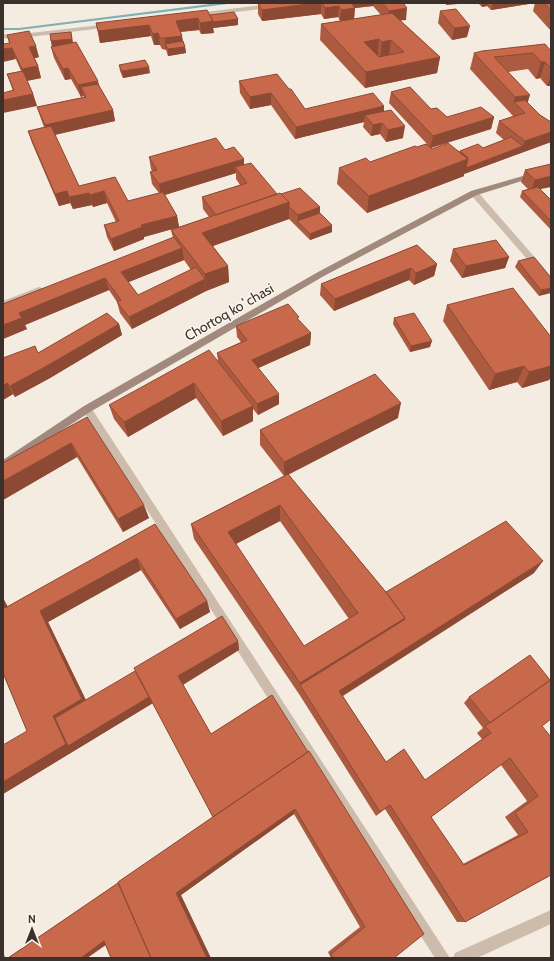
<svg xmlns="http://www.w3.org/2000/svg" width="554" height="961" font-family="Cabin,sans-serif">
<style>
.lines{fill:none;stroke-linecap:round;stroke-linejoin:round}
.stream{fill:#7fb0b2;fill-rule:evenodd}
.minor{fill:#cdbbac;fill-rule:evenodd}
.tertiary{fill:#cdbbac;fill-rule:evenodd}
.secondary{fill:#a18a7d;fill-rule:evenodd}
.wall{fill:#ac5a40;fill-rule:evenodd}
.shaded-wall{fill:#8c4a34}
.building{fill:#c8694b;stroke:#8c4a34;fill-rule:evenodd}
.labels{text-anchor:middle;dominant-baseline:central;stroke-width:3;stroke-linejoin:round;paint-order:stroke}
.street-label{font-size:14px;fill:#3b302b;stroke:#fbf5ee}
</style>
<rect width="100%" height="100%" fill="#f4ebe1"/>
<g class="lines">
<path class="stream" d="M218 3H230L228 4 19 30H3V28H19Z"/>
<path class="minor" d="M277 3H293L290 5 197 17 194 15 197 13Z
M109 24 111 25V27L13 39 3 38V34L13 35Z
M39 287 42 288V292L3 307V301Z
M87 405 90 406 450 958H435L84 412 82 409Z
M551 910V924L477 958H453L455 953Z"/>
<path class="tertiary" d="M471 191H477L551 276V284L548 283 471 195Z"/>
<path class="secondary" d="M551 168V172L477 195 324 276 90 412 3 469V460L84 406 318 272 471 191Z"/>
</g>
<path class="wall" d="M258 3H403L406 20H400L440 57 437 73 365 88 320 40 321 24 340 21 338 17 324 19 321 14 262 21 258 14ZM373 6 381 15 354 19 355 8Z
M478 3H551V31L533 11 535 3 491 10 487 6 482 7Z
M440 11 467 37 452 40 438 23Z
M210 15 238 19V25L213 28 214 33 201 34 199 30 181 32 183 41 185 47 186 53 168 56 166 50 162 49 160 45H154L151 36 100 43 96 23Z
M7 35 39 57 34 58 38 66 41 78 27 81 33 94 37 106 13 91 7 74 21 71 9 43Z
M72 38 73 42 113 110 115 121 55 135 79 186 115 177 128 201 159 193 152 184 150 172 152 171 151 169 149 157 225 150 277 194H281L320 207V213L332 232 310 240 289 219 213 246 228 266 229 282 206 291 132 329 120 313 117 302 109 290 25 325 27 329 3 339V304L173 238 171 230 176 228 144 237V239L114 251 107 237 104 225 116 222 107 203 93 207 92 205 73 209 70 203 59 206 32 143 28 131 44 127 41 119 37 107 84 97 83 96 81 97 71 79 65 80 54 58 51 47 52 46 51 41ZM236 173V179L240 185 202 197 203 209 209 217 179 227 177 216 165 195ZM184 260 191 270 138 295 128 282Z
M551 51V86H547L540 78 536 79 528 69 508 72 528 103 540 115 551 122V142L521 153 464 174V176L367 213 337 184 339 168 370 162 427 144 389 103 391 92 431 109 447 117H494L491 129 431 148 432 149 460 152V151L483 148 504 140 496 133 499 121 513 116 470 69 474 53Z
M119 65 150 73 123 78 120 71Z
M239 81 289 89 305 109 384 106V111L403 138 386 142 380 134 371 136 363 127 364 122 295 139 271 105 250 109 240 93Z
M551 164 540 189 551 200V230L520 197 522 191 528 189 521 182 525 170Z
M417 245 437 264 434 276 414 285 409 280 334 311 320 295 321 284Z
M453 249 509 257 505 268 462 278 450 261Z
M518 261 551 278 539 296 515 267Z
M447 305 551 337V376L549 380 522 388 517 382 489 390 443 321Z
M394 318 430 347 410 352 393 324Z
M299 321 311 333 310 345 258 368 279 404 258 415 253 409V421L223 436 196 398 128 437 114 419 109 405 218 361 217 353 241 342 237 337 236 326Z
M119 324 122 335 50 378 15 397 13 394 3 400V358L38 353Z
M87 417 149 518 123 532 77 457 3 500Z
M398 418 288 474 386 592 534 573 343 696 386 762 425 780 482 739 477 733 483 728 464 703 469 697 542 726 551 875 465 922H457L385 809 376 816 299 694 194 539 191 524 284 476 260 445V430ZM280 521 349 619 304 646 236 544ZM501 765 527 801 505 817 518 835 463 864 431 817Z
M155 524 207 601 210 612 180 629 141 570 48 622 86 700 238 641 239 650 183 685 211 734 272 695 394 958H331L328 952 360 927 294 814 181 895 106 945 87 958H8L118 883 213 817 153 703 3 794 27 731 3 673V598L8 607Z"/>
<path class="shaded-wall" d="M316 3H321V14L262 21V10Z
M347 3H374L373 6 355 8 354 19 340 21 341 10Z
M446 3H459L458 4 446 5Z
M482 3H488L487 6 482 7Z
M493 3H535L491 10Z
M339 6 338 17 324 19 325 8Z
M407 8 406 20 388 22 389 11Z
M198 18 199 30 177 32 176 21Z
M238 19V25L213 28 214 33 201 34 200 23Z
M149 25 151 36 100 43 98 31Z
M470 26 467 37 452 40 454 28Z
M71 32 73 45 52 47 51 41Z
M158 33 160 45H154L153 34Z
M182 36 183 47H185L186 53 168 56V49L165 44 166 50 165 38Z
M379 39 378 55 363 59 364 42Z
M391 40 389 56 380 58 382 42Z
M36 46 39 57 32 59 29 47Z
M12 48 16 59 3 62V49Z
M440 57 437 73 365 88 366 72Z
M541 62H545L540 78 536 79Z
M38 66 41 78 26 81 22 69Z
M149 67 150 73 123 78 122 71Z
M68 68 71 79 65 80 63 69Z
M551 74V86H547Z
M98 81 101 92 81 87 83 96 81 97 78 85Z
M271 93V105L250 109V97Z
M33 94 37 106 3 113V100Z
M530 95 525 111 514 102 515 97Z
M384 106 383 118 365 115 364 122 295 139 296 127Z
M113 110 115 121 49 136 45 125Z
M494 117 491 129 430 148 433 136Z
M382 123 380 134 371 136 373 125Z
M405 126 403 138 386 142 388 130Z
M551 132V142L521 153 464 174V176L367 213 369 196 468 159 523 146 525 141Z
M244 159V171L235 167 236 173 161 196 159 184Z
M551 176V187L531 191 535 180Z
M67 191 70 203 59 206 55 194Z
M104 191 107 203 93 207 90 195Z
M89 193 92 205 73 209 69 197Z
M289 202V219L204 249 202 233Z
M320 207 319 219 297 221V227L298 215Z
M177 216 179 227 144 237V239L114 251 111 239 141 225Z
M332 225V232L310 240V234Z
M182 248 184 260 124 284 121 272Z
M509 257 505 268 462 278 466 266Z
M437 264 434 276 414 285 416 273Z
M228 266 229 282 206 291 205 274Z
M411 268 409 280 334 311 335 299Z
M105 278 109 290 25 325 27 329 3 339V325L19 313Z
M205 279 206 291 132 329 129 317Z
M551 288V293L539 296 541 290Z
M119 324 122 335 50 378 15 397 10 386Z
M311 333 310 345 252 371V360Z
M432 341 430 347 410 352 411 346Z
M551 362V376L549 380 522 388 529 372Z
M524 366 517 382 489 390 495 374Z
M7 383 13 394 3 400V386Z
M194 383 196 398 128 437 124 422Z
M279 394V404L258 415 257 404Z
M401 403 398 418 284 477V462Z
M253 406V421L223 436 221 421Z
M71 443 77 457 3 500V481Z
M144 505 149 518 123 532 118 519Z
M280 505V521L230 547 228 532Z
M137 558 141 570 48 622 89 707 150 697 153 703 3 794V782L53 716 40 611Z
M543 561 534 573 337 699 339 691Z
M3 598 14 619 5 608 3 605Z
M207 601 210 612 180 629 176 619Z
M405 618 400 631 300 685V683Z
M238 641 239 650 182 685 178 676Z
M295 809 294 814 181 895 211 958H207L176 893Z
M112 940 87 958H81L104 941Z
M3 951 5 958H3Z"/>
<path class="building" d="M258 3H316L262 10Z
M322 3H351L355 8 341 10 339 6 325 8Z
M382 3H403L407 8 389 11Z
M544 3H551V10Z
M456 9 470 26 454 28 440 11Z
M207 10 213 21 200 23 198 18 176 21 182 36 165 38H160L158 33 153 34 149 25 98 31 96 23Z
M234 12 238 19 213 22 210 15Z
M392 13 440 57 366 72 321 24ZM379 39 382 42 391 40 404 52 379 57 364 42Z
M29 31 36 46 29 47 38 66 22 69 12 48 3 49V44L10 43 7 35Z
M71 32 72 39 51 41 50 34Z
M183 41 185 47 168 49 165 44Z
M76 42 98 81 78 85 68 68 63 69 51 47Z
M545 44 551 51V68L545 62H541L533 53 494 57 530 95 515 97 474 53 482 51Z
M145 60 149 67 122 71 119 65Z
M23 71 33 94 3 100V93L14 90 7 74Z
M277 74 289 89H291L305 109 373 93 384 106 296 127 271 93 250 97 239 81Z
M98 84 113 110 45 125 37 107 86 97 81 87Z
M410 87 431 109 437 108 447 117 481 107 494 117 433 136 391 92Z
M525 100 540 115 551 122V132L525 141 499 121 525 113 514 102Z
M391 110 405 126 388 130 382 123 373 125 365 115Z
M51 126 79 186 115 177 128 201 163 192 177 216 141 225 142 227 111 239 104 225 119 221 104 191 90 195 89 193 69 197 67 191 55 194 28 131Z
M511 137 523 146 466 168 468 159 458 151 468 158 460 151 478 144 483 148Z
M216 138 225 150 234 147 244 159 159 184 150 172 157 170 149 157Z
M448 143 468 159 369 196 339 168 366 158 370 162 415 146 417 147 426 144 432 149Z
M251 163 277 194 216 215 202 197 247 183 235 167Z
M551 164V176L535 180 525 170Z
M538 187 551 200V221L522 191Z
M300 188 320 207 298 215 289 207V202L281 194Z
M280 193 289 202 202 233 228 266 205 274 171 230Z
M320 213 332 225 310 234 297 221Z
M174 237 182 248 121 272 138 295 196 267 205 279 129 317 117 302 121 300 105 278 19 313 22 318 3 325V304Z
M496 240 509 257 466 266 453 249Z
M417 245 437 264 416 273 411 268 335 299 321 284Z
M534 257 551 278V288L541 290 518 261Z
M513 288 551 337V366L529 372 524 366 495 374 447 305Z
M288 304 299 317 297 318 311 333 252 360 279 394 257 404 217 353 247 340 236 326Z
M107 313 119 324 45 367 10 386 7 383 3 386V358L35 346 38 353Z
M414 313 432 341 411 346 394 318Z
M209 350 253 406 221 421 194 383 124 422 109 405Z
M375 374 401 403 284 462 260 430Z
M87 417 144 505 118 519 71 443 3 481V463Z
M288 474 385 591 405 618 300 683 191 524ZM280 505 358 613 304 646 228 532Z
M506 521 543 561 339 691 386 762 404 749 425 780 491 733 485 726 551 680V719L542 726 551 737V875L465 922 390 805 380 812 300 685 404 620 405 618 386 592ZM510 758 538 796 515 813 528 832 464 865 431 817Z
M155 524 207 601 176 619 137 558 40 611 82 699 53 716 66 744 3 782V745L27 731 3 673V605L5 608Z
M222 616 238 641 178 676 211 734 272 695 308 752 213 817 134 668Z
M530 655 550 680 490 723 469 697Z
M135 671 149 697 68 746 55 718Z
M309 751 424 934 394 958H333L331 954 365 927 295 809 176 893 207 958H151L118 882Z
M118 883 151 958H111L104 941 81 958H8Z"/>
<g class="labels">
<g class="street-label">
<text transform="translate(229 312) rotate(-30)">Chortoq koʻchasi</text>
</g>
</g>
<rect width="554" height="961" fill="none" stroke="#3b302b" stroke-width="8"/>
<g transform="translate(32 929)" stroke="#fbf5ee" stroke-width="3" paint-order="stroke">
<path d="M0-3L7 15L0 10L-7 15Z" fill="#3b302b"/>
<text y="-6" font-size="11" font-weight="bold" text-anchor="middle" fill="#3b302b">N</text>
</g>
</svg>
